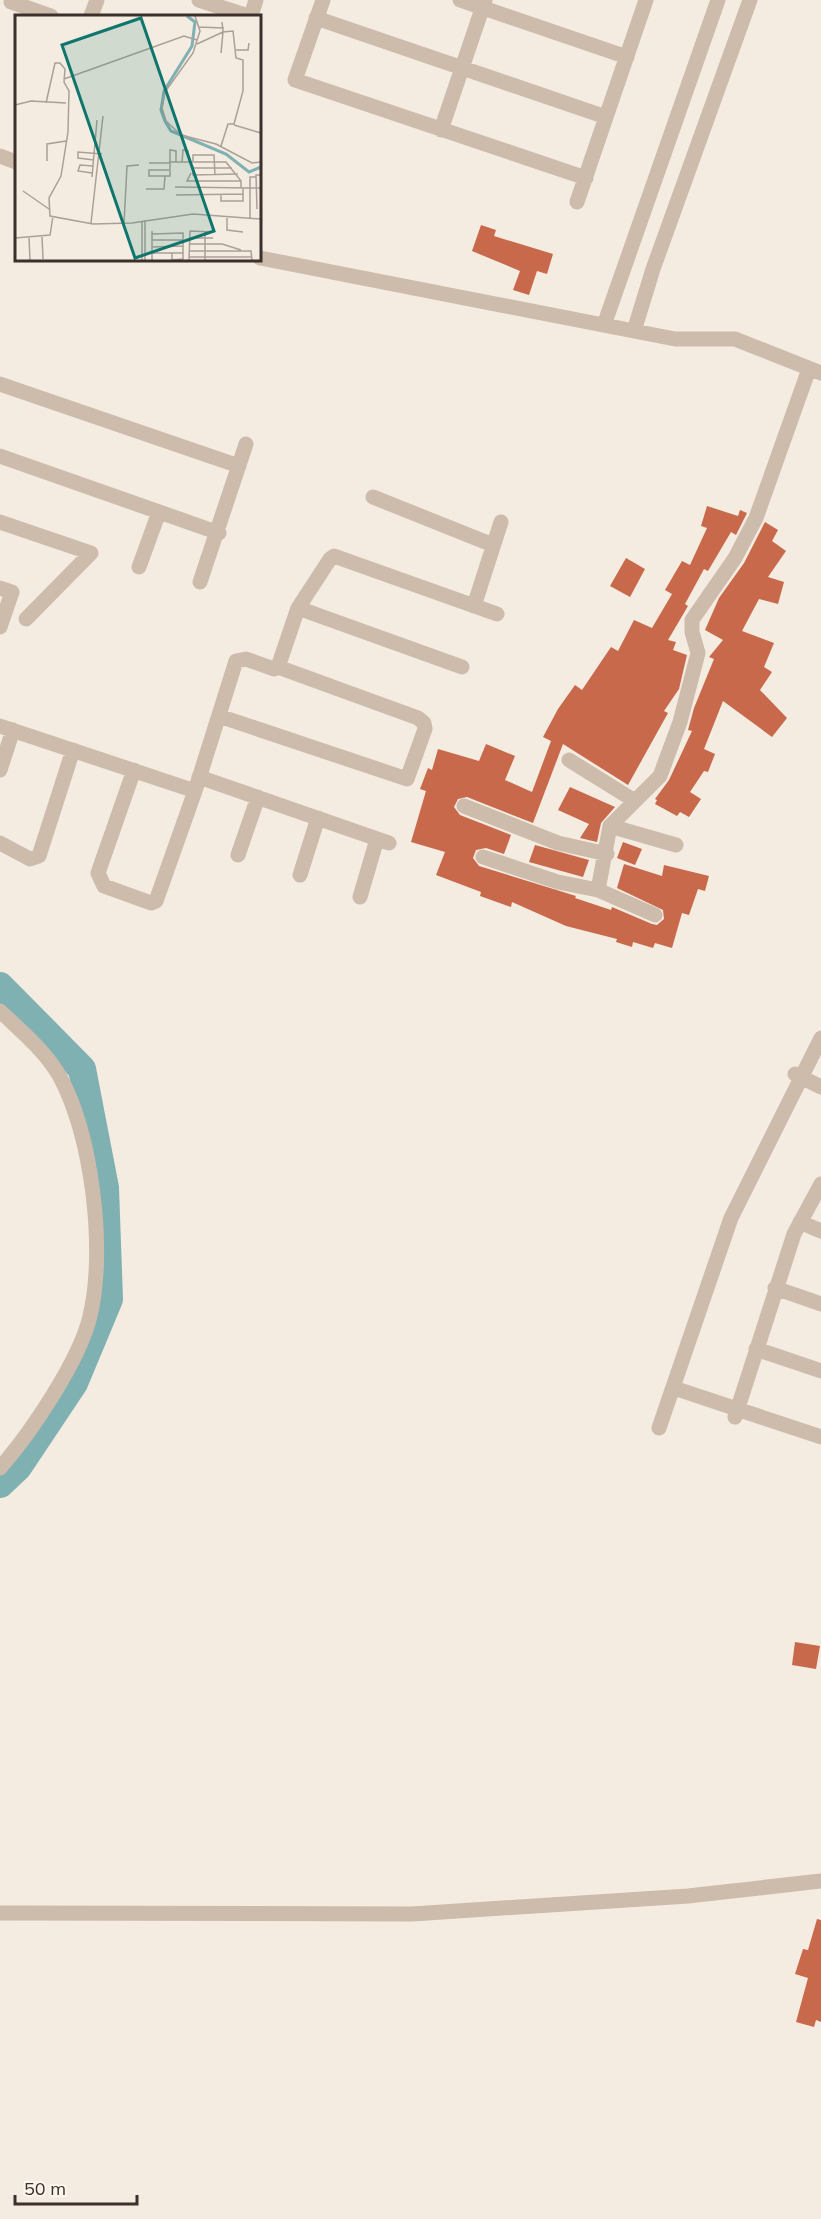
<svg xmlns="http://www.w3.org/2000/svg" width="821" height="2219" font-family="Mulish,sans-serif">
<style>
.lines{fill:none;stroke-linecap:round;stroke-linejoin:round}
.river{stroke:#7fb0b2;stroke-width:28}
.building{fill:#c8694b}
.minor{stroke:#cdbbac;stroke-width:15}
.inset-river{fill:none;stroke:#7fb0b2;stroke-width:3}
.inset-road{fill:none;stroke:#aaa098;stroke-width:1.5}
.view{fill:#0f766e;fill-opacity:0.15;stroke:#0f766e;stroke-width:3}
.inset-edge{fill:none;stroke:#3b302b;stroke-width:3}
</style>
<rect width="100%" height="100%" fill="#f4ebe1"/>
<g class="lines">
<path class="river" d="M0 986 82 1069 105 1188 109 1299 74 1383 18 1467 0 1484"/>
</g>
<path class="building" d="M481 225 496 230 494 236 553 254 547 274 537 271 529 295 513 290 520 271 472 251Z
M707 506 738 516 740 510 747 513 736 535 731 532 708 571 704 569 685 604 688 606 668 640 676 642 673 650 687 655 679 689 664 711 668 713 628 785 563 744 533 823 467 797 458 799 454 807 460 815 511 835 504 854 486 848 476 850 473 858 479 866 576 896 575 898 611 910 612 907 652 924 657 925 664 919 663 910 617 888 624 864 662 876 664 865 709 876 705 891 698 889 689 915 682 913 672 948 655 943 653 948 633 942 632 947 616 942 617 939 566 926 512 902 511 907 480 896 481 892 436 875 445 852 411 842 426 791 420 789 428 768 432 770 438 749 479 761 486 744 515 756 505 780 532 792 551 741 543 737 558 709 575 685 582 690 611 647 618 651 634 620 652 628 672 594 665 590 682 561 690 565 707 528 701 526Z
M765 522 778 530 772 541 786 551 768 577 784 582 778 604 759 599 742 631 774 643 764 667 772 672 760 690 787 718 772 737 723 701 704 749 715 754 708 772 704 771 690 792 701 799 689 817 680 812 677 816 655 804 657 800 655 799 669 780 692 731 688 730 694 708 714 659 709 657 723 640 705 630 719 598 744 563Z
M626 558 645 569 630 597 610 586Z
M570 787 615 807 601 823 597 842 580 838 589 824 558 810Z
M623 842 642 849 635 865 617 858Z
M535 845 589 860 583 877 529 862Z
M795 1642 820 1646 816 1669 792 1665Z
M817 1919 821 1920V2022L816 2020 814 2027 796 2022 808 1978 795 1974 803 1949 808 1950Z"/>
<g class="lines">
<path class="minor" d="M199 0 248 16
M323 0 295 80 586 178
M460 0 627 57
M11 2 51 16
M91 16 97 0
M251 16 256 0
M316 18 606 117
M441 130 485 0
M0 156 16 162
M577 202 646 0
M260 258 675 339H735L821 373
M604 325 718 0
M634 331 653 269 750 0
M0 384 239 466
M0 456 219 533
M373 497 493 545
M0 522 91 553 26 619
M139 567 159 512
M200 582 246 444
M0 588 12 592 0 627
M474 606 501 522
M298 608 462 667
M219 716 407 779 425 729 424 723 418 718 278 667
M0 726 195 791
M569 760 635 801
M0 770 13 730
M134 770 98 873 104 886 151 903 156 901 195 791 236 661 246 659 274 669 278 667 298 608 330 559 334 556 497 614
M199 777 389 843
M464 806 558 843 607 854
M610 826 676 845
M0 843 30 859 39 856 73 750
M238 855 258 797
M483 857 558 882 598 890 610 826 660 776 680 722 698 653 692 632V620L735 558 756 518 809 369
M300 875 318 818
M598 890 655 915
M360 897 377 839
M0 1011C21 1031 44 1050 59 1075 92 1134 106 1250 90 1316 80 1360 30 1434 0 1468
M795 1074 821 1087
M800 1222 821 1231
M775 1288 821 1304
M756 1349 821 1371
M674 1388 821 1437
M735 1417 794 1234 821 1184
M659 1428 731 1218 821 1038
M0 1913 412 1914 688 1896 821 1881"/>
</g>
<g transform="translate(15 15)">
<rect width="246" height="246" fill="#f4ebe1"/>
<path class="inset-river" d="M172 1 180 7 177 31 149 76 146 95 150 106 156 116 211 139 234 157 246 152"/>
<path class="inset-road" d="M180 1 185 16 178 38 150 77 147 93 151 106 166 120 201 129 237 148 246 147M184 12 209 13M182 29 208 17 207 7M221 35H233L234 28M206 38 208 17 218 16 221 43 228 45V76L219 109H213L206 131M49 64 169 21 182 25M31 88 40 48H45L50 54 49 67 54 76 53 117 46 161 34 183 35 201 78 209 117 208 178 199 246 204M0 90 16 86 51 88M219 110 246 118M79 145 63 143V137L87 139M32 146V129L51 126M178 146V140H199L200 160M154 147H211L226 166M167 147 168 135 173 136 174 146M134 148H154M217 153H178V160L223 159M77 158 63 156 65 150 78 151M176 158 172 166H226V173M150 161H134V155H154M77 162 82 105M241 162H235V173H246M160 172 235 173V204M131 174H149L150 161H155V135L161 136V147M8 176 34 194M206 179V186H228V173M161 180 228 179M242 194 241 160H246M212 203V215L228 217M76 208 88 101M109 208 112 151 124 150M137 216V245M137 219 168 218V245M27 222 28 244M0 223 35 220 38 201M14 223 15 245M174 223H198M137 225H168M174 229H207L226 235M137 232 168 231M174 236H236L237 245M137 238H168M157 238V245L168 244M174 242H236M127 245V206M130 245V205M174 245 175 216 198 217M190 245V217"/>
<path class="view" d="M126 3 199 216 120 243 47 30Z"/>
<rect width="246" height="246" class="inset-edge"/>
</g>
<path d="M15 2195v9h122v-9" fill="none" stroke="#3b302b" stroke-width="3"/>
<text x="24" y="2195" font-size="18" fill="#3b302b" stroke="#fbf5ee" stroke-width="4.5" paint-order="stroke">50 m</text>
</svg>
